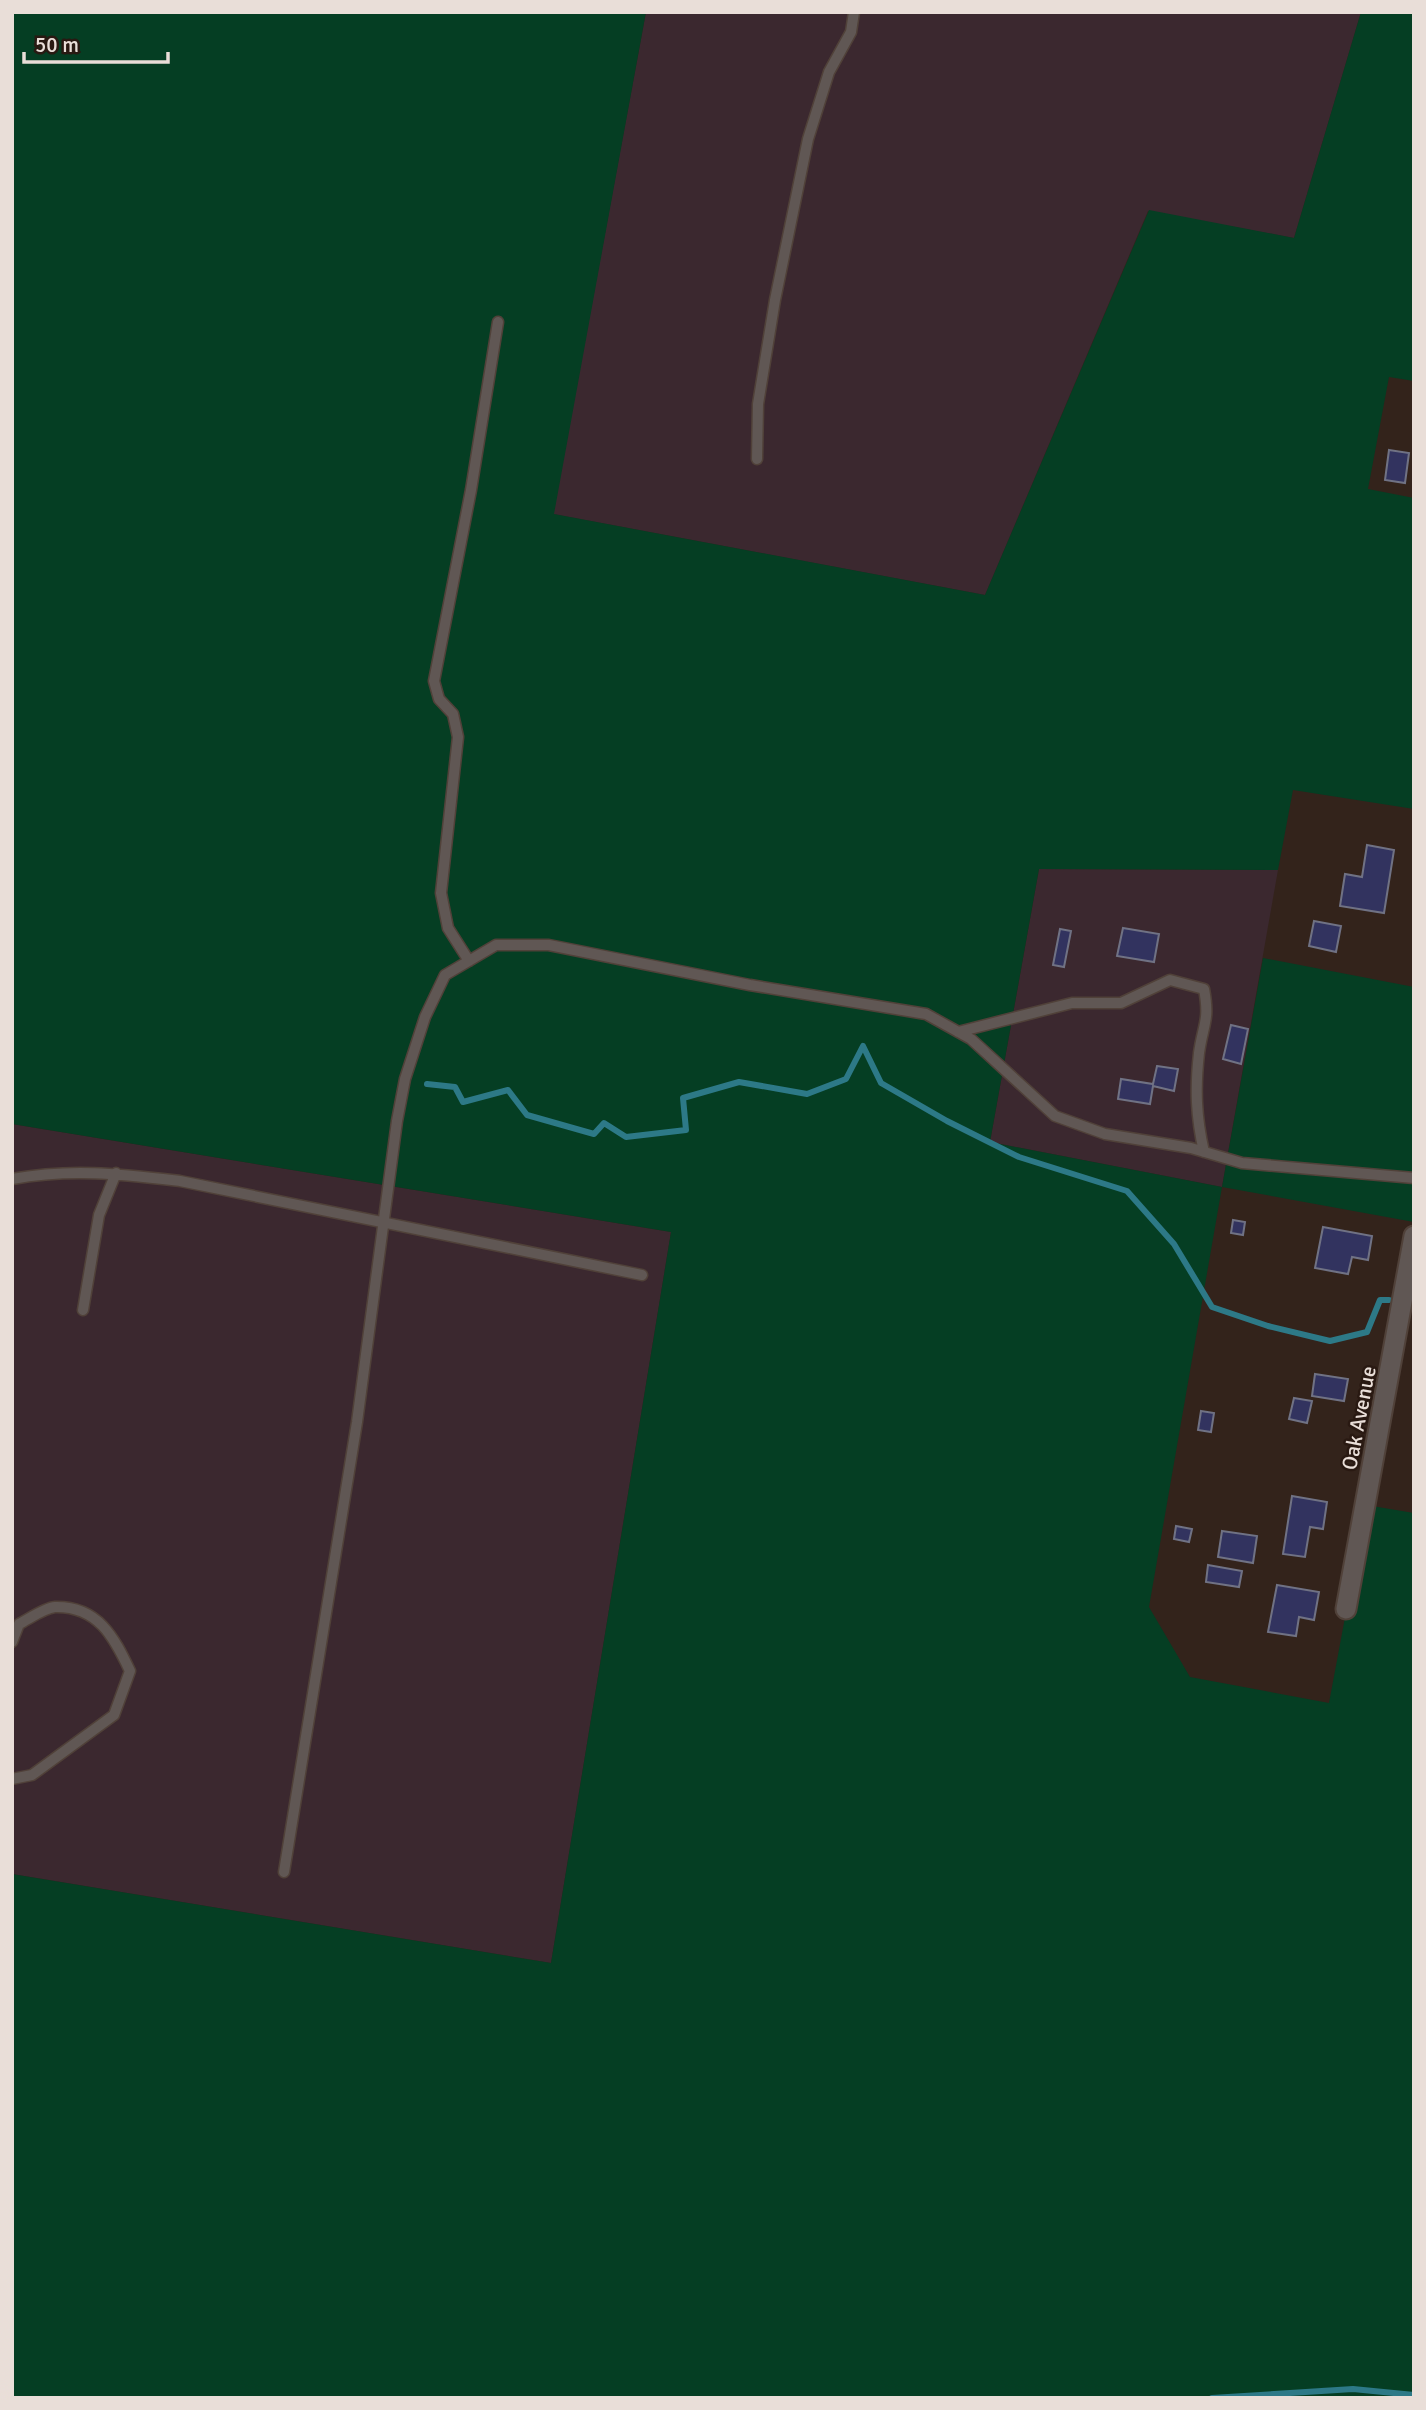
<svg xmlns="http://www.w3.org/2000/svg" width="1426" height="2410" font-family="Signika,sans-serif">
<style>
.industrial{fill:#3b282f}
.green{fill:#053e23}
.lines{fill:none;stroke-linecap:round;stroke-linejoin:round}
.stream{stroke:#2d7987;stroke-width:6}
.building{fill:#32335f;stroke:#707284;stroke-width:2}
.lane-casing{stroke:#504139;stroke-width:13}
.street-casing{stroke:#504139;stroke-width:23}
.lane{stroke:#605754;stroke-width:10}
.street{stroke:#605754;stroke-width:19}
.labels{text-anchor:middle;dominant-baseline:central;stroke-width:5;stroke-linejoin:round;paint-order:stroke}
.street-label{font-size:21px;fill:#e9ded8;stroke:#291912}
</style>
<rect width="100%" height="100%" fill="#33231b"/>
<path class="industrial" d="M646 12H1361L1294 238 1148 211 985 595 553 514Z
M1039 869 1278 870 1222 1187 990 1142Z
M12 1124 671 1232 551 1963 12 1874Z"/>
<path class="green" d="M12 12H646L554 514 985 595 1149 210 1294 238 1361 12H1414V381L1389 377 1368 489 1414 498V809L1293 790 1278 870 1039 869 990 1142 1222 1187 1263 958 1414 987V1222L1222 1187 1149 1607 1190 1677 1329 1703 1366 1505 1414 1513V2398H12V1874L551 1963 671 1232 12 1124Z"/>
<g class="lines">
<path class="stream" d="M427 1084 455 1087 463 1102 508 1090 527 1115 594 1134 604 1123 626 1137 686 1130 683 1098 739 1082 807 1094 846 1079 863 1046 881 1083 947 1121 1019 1157 1127 1191 1174 1244 1212 1307 1268 1326 1330 1341 1367 1332 1380 1300H1389
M1212 2398 1353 2389 1414 2395"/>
</g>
<path class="building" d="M1389 450 1409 453 1405 483 1385 480Z
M1367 845 1394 850 1384 913 1340 906 1345 874 1362 877Z
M1314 921 1341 926 1336 952 1309 946Z
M1123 928 1159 934 1154 962 1117 956Z
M1060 929 1071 931 1064 967 1053 965Z
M1231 1025 1248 1029 1241 1064 1223 1059Z
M1157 1066 1178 1069 1174 1091 1153 1086 1150 1104 1118 1099 1121 1079 1153 1084Z
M1233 1220 1245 1222 1243 1235 1231 1233Z
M1323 1227 1372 1236 1368 1260 1352 1257 1348 1274 1315 1268Z
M1315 1374 1348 1379 1344 1401 1312 1396Z
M1294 1398 1312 1401 1307 1423 1289 1419Z
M1201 1411 1214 1413 1211 1432 1198 1430Z
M1292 1496 1327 1502 1323 1529 1310 1527 1305 1557 1283 1554Z
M1176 1526 1192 1529 1189 1542 1174 1539Z
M1222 1531 1257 1536 1253 1563 1218 1557Z
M1208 1565 1242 1571 1239 1587 1206 1582Z
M1277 1585 1319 1592 1314 1620 1299 1617 1296 1636 1268 1632Z"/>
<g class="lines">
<g class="lane-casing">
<path id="lane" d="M757 459 758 404 775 300 808 139 829 72 851 32 854 12
M469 961 448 928 441 893 458 737 453 714 439 699 434 681 471 490 498 322
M958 1032 1072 1003H1121L1170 980 1204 989C1210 1021 1203 1024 1199 1053 1195 1089 1196 1117 1204 1152
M12 1179C72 1168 120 1174 180 1181L642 1275
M83 1310 99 1215 116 1173
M12 1642 19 1624C29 1619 44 1608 55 1607 98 1606 114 1637 130 1671L114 1715 32 1775 12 1779
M284 1872 357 1422 397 1121 405 1079 425 1017 445 975 496 945H549L750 985 926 1014 971 1039 1055 1116 1105 1134 1191 1148 1242 1163 1414 1178"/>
</g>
<g class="street-casing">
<path id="street" d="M1346 1609 1414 1236"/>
</g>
<use href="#lane" class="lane"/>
<use href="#street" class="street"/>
</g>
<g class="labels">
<g class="street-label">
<text transform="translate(1359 1418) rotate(-79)">Oak Avenue</text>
</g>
</g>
<rect width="1426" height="2410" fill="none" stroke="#e9ded8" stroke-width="28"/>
<path d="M24 52v10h144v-10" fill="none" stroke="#e9ded8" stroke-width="3.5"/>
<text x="35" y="52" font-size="21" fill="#e9ded8" stroke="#291912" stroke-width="5" paint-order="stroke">50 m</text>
</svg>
